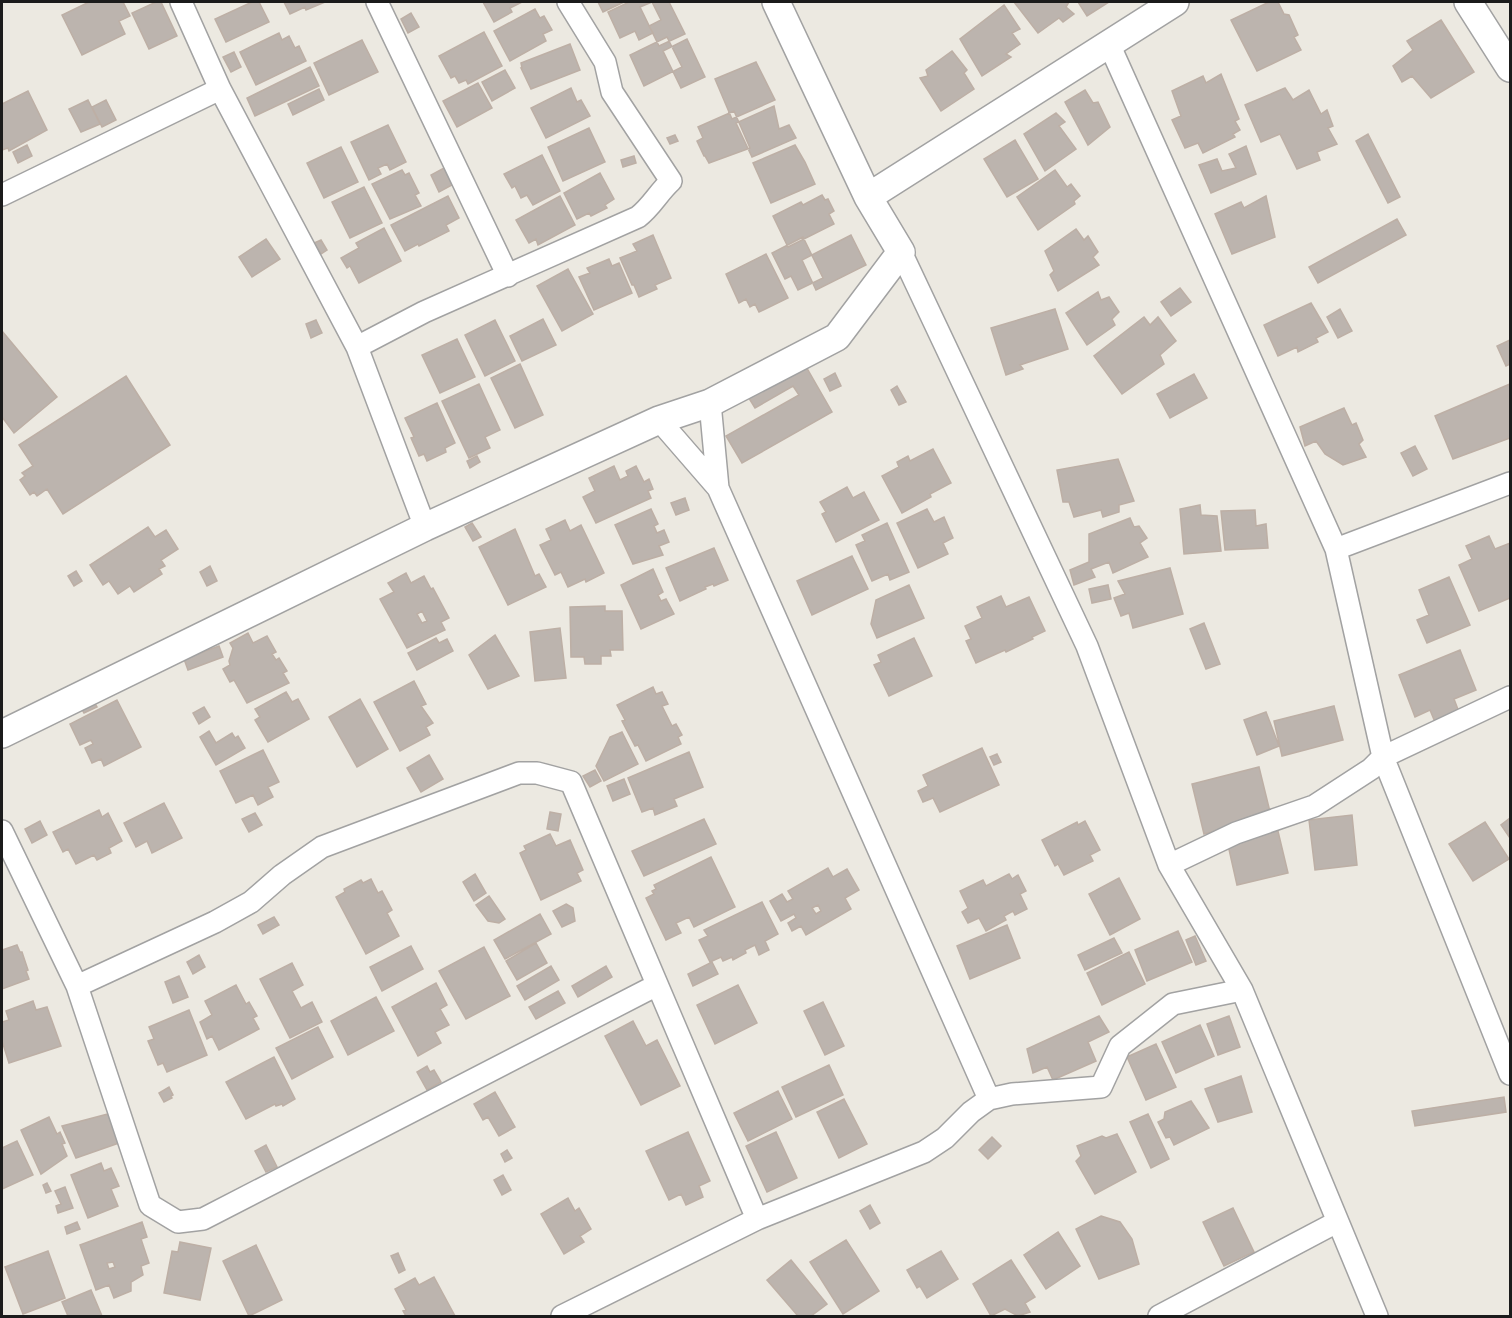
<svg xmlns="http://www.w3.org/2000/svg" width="1512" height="1318" font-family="'Exo 2',sans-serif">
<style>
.building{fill:#bcb4ae;stroke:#bdafa5;stroke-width:1.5;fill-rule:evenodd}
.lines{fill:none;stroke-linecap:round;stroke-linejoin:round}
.minor-casing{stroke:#a2a2a2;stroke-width:24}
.tertiary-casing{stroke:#a2a2a2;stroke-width:30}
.minor{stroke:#fff;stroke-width:21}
.tertiary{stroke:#fff;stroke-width:27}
</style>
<rect width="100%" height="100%" fill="#ece9e1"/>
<path class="building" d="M89 2H123L130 16 119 21 125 34 82 55 62 15Z
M156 2H161L177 36 149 49 132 13Z
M252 2H259L269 22 226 42 215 19Z
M284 2H325L306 10 305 7 290 14Z
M483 2H522L510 8 512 12 494 22Z
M598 2H624L603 12Z
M629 2H652L661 20 649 26 653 33 639 40 635 31 620 38 608 12Z
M652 2H669L685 34 659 46 640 7Z
M1014 2H1069L1066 7 1074 14 1063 22 1059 18 1038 33Z
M1078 2H1109L1087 16Z
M1269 2H1278L1284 14 1289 15 1298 35 1294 37 1301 50 1257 71 1231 20Z
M1004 5 1020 29 1012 33 1020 44 1006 54 1011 57 982 76 960 39Z
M535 9 540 18 544 16 552 30 543 34 546 41 510 61 494 31Z
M411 13 419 27 408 33 401 19Z
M1441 20 1474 72 1431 98 1412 76 1402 82 1393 66 1413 50 1407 41Z
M484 32 502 66 468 84 466 80 459 83 455 76 451 78 439 56Z
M279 33 282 40 289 36 295 48 299 46 306 61 256 85 240 52Z
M667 37 682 67 644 86 630 55Z
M687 39 705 77 681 88 663 51Z
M362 40 378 72 329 95 314 63Z
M570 44 580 70 531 89 521 68H522L521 63Z
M952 51 967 70 964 73 974 89 941 111 920 78 928 76 926 70Z
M234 52 241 67 231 72 223 57Z
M756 62 775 100 732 119 715 79Z
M310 67 319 86 255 116 247 98Z
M505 70 515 88 492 101 482 82Z
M1221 74 1239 119 1235 121 1240 130 1233 134 1235 137 1203 153 1198 143 1185 148 1172 120 1181 116 1172 91 1203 76 1206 83Z
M478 83 492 108 457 127 443 101Z
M571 88 577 102 581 100 590 116 546 138 531 108Z
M1285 88 1293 100 1309 90 1321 114 1327 110 1333 126 1328 128 1337 144 1317 152 1320 160 1297 169 1280 134 1261 142 1245 105Z
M319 89 324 100 293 115 288 104Z
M1085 90 1093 103 1098 102 1110 127 1088 145 1065 102Z
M28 91 47 130 9 151 8 148 2 150V104Z
M88 100 100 124 81 132 69 109Z
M106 100 116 120 102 127 92 107Z
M774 106 779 129 789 125 796 138 752 157 736 123Z
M734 111 750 148 709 163 705 156H704L697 141 703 138 698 127Z
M1056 113 1065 122 1059 126 1076 149 1045 171 1024 134Z
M388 125 406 162 390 170 387 164 378 168 381 174 369 180 351 142Z
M589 128 605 162 563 181 548 147Z
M1368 134 1400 197 1388 203 1356 141Z
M675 135 678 141 670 144 667 138Z
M1015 140 1038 179 1007 197 984 159Z
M27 145 32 156 18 163 13 152Z
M795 145 805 162 815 184 771 203 753 163Z
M1246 146 1256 174 1211 193 1199 165 1217 159 1222 171 1236 168 1229 154Z
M341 147 358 182 324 198 307 163Z
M542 155 560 191 533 205 527 195 521 198 515 186 512 188 504 174Z
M634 156 636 163 623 167 621 160Z
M444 168 452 185 439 192 431 175Z
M402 170 405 175 409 173 419 193 415 195 421 206 390 219 372 184Z
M1055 170 1067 187 1071 184 1080 196 1074 201 1075 204 1038 230 1017 197Z
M600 173 614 199 605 205 607 208 591 216 589 213 577 219 564 193Z
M364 187 382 223 350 238 332 202Z
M822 195 825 200 828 199 834 211 829 214 834 224 788 247 773 216 801 202 803 205Z
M448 196 459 218 446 225 449 231 419 246 418 244 405 251 391 225Z
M560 196 575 225 538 245 536 239 529 243 516 220Z
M1266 196 1275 237 1232 254 1215 214 1241 202 1244 208Z
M1397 219 1406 235 1318 283 1309 267Z
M384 228 401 261 359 283 350 266 347 268 341 258 359 248 356 243Z
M1076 229 1084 240 1088 236 1098 252 1093 257 1099 265 1058 291 1050 275 1054 271 1045 251Z
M653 235 671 278 655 285 657 289 639 297 634 285H632L620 258 637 251 633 244Z
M851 235 866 265 816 290 802 260Z
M803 237 823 278 798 290 791 276 785 279 772 253Z
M266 239 280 259 252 277 239 257Z
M321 240 327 250 321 254 314 243Z
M766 254 788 298 759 312 755 304 750 307 746 299 739 303 726 274Z
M609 259 612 266 619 263 632 293 594 310 579 277 590 273 587 268Z
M568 269 593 314 562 331 537 286Z
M1180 288 1191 302 1171 316 1161 302Z
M1098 292 1101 300 1109 297 1119 312 1112 319 1115 325 1087 345 1066 313Z
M1311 303 1328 332 1316 338 1318 342 1298 352 1297 347 1278 356 1264 325Z
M1055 309 1068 349 1020 365 1023 369 1006 375 991 328Z
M1340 309 1352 331 1338 338 1327 317Z
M1144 317 1150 325 1158 317 1176 341 1160 355 1164 364 1122 394 1094 356Z
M543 319 556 345 522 361 510 336Z
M316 320 322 333 311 338 306 324Z
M495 320 515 361 485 376 465 335Z
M2 331 57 397 14 433 2 417Z
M457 339 475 377 440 393 422 355Z
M1510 340V364L1506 366 1497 346Z
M804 363 832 412 742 463 726 436 799 395 793 386 755 408 747 395Z
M520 364 543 415 515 428 491 378Z
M835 373 841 386 830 391 824 379Z
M1194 374 1207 398 1170 418 1157 394Z
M126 376 170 445 63 514 47 489 37 496 34 492 30 495 20 480 25 476 22 473 33 466 19 445Z
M479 384 500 430 485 437 490 448 469 458 442 401Z
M1510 384V438L1453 459 1435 416Z
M897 386 906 402 899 405 891 390Z
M437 403 455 443 445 448 446 452 427 461 424 454 419 456 411 438 414 437 405 418Z
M1344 408 1352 425 1356 423 1363 440 1359 444 1366 457 1343 465 1325 454 1316 441 1305 446 1300 427Z
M1415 446 1427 469 1413 476 1401 453Z
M933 449 951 483 930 494 931 497 902 513 882 476 899 467 897 462 908 456 910 461Z
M477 456 480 462 470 468 467 461Z
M1118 459 1134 501 1119 505V512L1103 517 1101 510 1074 517 1069 502H1063L1057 470Z
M614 466 620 480 628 476 626 471 636 466 644 482 649 479 653 489 648 491 651 498 596 523 583 497 595 491 589 478Z
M847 487 853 498 864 492 879 520 836 542 822 514 826 512 820 502Z
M685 498 689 510 676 515 671 503Z
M1200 505 1201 515 1217 516 1221 551 1184 554 1180 509Z
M651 509 658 524 654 526 657 533 664 530 669 542 659 546 663 555 633 564 615 525Z
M927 509 934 522 944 517 953 538 943 543 948 554 918 568 897 523Z
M1255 510 1256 526 1266 524 1268 548 1225 550 1221 511Z
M1130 518 1134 527 1139 526 1147 538 1140 543 1148 557 1113 573 1109 562 1091 569 1095 577 1074 585 1070 570 1089 562V534Z
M565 520 570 531 581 525 604 573 586 582 585 579 568 587 561 572 555 575 540 545 551 540 546 529Z
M472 523 481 537 473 541 465 527Z
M887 523 909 572 890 580 888 574 872 581 856 545 865 541 862 535Z
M148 527 155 537 166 530 178 549 161 560 165 566 159 569 162 574 134 592 130 586 118 594 109 581 103 585 90 565Z
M515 529 535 576 539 574 546 587 508 605 479 547Z
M1489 536 1495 549 1510 543V598L1479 611 1459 565 1472 559 1466 546Z
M714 548 728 580 714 586 713 584 705 587 706 589 680 601 666 568Z
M852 556 868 589 812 615 797 581Z
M210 566 217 581 207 586 200 572Z
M1170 568 1183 614 1133 628 1129 613 1121 616 1114 598 1125 594 1118 581Z
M653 569 663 592 658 595 661 601 666 599 674 614 641 629 621 585Z
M76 571 82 581 74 586 68 576Z
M406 573 411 583 424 576 431 589 433 588 449 618 441 622 445 630 407 648 380 599 394 592 388 583ZM422 611 427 621 422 623 417 614Z
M1449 577 1470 625 1427 643 1417 620 1429 615 1419 590Z
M909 585 924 618 877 638 871 624 876 600Z
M1108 585 1111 599 1092 603 1089 589Z
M1001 596 1006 607 1029 597 1045 631 1032 637 1033 639 1006 652 1005 650 976 663 966 641 971 639 965 626 982 618 977 607Z
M605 606V611H622L623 650H610L611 656H601V664H585L584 657H571L570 607Z
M1204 623 1220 664 1206 669 1190 629Z
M560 628 566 678 535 681 530 632Z
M248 633 253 643 267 636 276 652 272 654 276 660 279 658 287 671 283 673 289 683 247 703 234 680 230 682 223 669 230 665 229 661 233 648 230 643Z
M495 635 519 676 488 689 469 655Z
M436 638 439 643 447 639 453 651 417 670 408 653Z
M914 638 932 676 889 696 874 665 881 662 878 655Z
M219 646 223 657 188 670 184 659Z
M1460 650 1476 690 1454 699 1459 712 1435 722 1430 710 1415 717 1399 675Z
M414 681 426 704 421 706 433 723 426 727 430 735 400 751 374 702Z
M653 687 656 694 662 692 668 704 662 706 672 726 676 724 682 735 678 737 681 744 646 761 638 745 635 746 622 721 625 720 617 705Z
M286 692 292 702 298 699 309 719 268 742 255 720 260 717 255 709Z
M91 697 97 707 84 713 79 704Z
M360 699 388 749 357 767 329 717Z
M117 700 141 747 104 766 101 759 92 763 85 748 93 744 91 740 80 745 70 724Z
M1334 706 1343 740 1282 756 1274 721Z
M204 707 210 717 199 724 193 713Z
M1266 712 1279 746 1257 755 1244 720Z
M209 731 216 743 232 733 235 738 238 736 245 748 216 765 200 737Z
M622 732 638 764 604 781 596 766 610 737Z
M982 748 999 785 940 812 933 798 923 802 918 791 928 786 923 775Z
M263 750 279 782 268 787 273 797 258 805 253 795 236 803 220 771Z
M689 752 703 787 674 799 677 806 655 815 653 808 642 812 628 778Z
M997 754 1001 762 994 765 990 757Z
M429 755 443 779 421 792 407 768Z
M1259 767 1271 816 1204 834 1192 784Z
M595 770 601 781 590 787 583 776Z
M624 779 630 794 613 801 607 786Z
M164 803 182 838 152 853 147 841 136 847 124 823Z
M99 810 102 817 108 813 122 841 109 848 111 853 97 860 94 855 76 864 68 849 63 852 53 832Z
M550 812 561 814 558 831 547 829Z
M255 813 262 825 249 832 242 819Z
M1352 815 1357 865 1315 870 1309 820Z
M1510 818V838L1501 825Z
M704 819 716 844 644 876 632 851Z
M40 821 47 835 32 843 25 829Z
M1085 821 1100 850 1090 855 1093 861 1064 875 1058 864 1055 866 1042 840 1077 822 1078 825Z
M1485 822 1509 859 1473 881 1449 844Z
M1276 823 1288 873 1237 885 1228 845Z
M550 834 556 846 570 840 583 870 577 873 581 881 541 900 520 853 526 850 524 846Z
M711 857 735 907 694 927 689 917 676 923 681 933 666 940 646 898 654 894 652 891 656 889 654 885Z
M828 868 833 877 847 869 859 890 845 898 851 909 806 935 801 926 792 931 788 923 796 918 794 914 781 921 770 901 782 894 787 902 793 899 788 891ZM818 905 821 911 816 914 812 908Z
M475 874 486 893 474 901 463 882Z
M1009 874 1012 879 1018 875 1026 891 1020 894 1027 909 1015 915 1013 911 1004 916 1006 920 986 931 979 918 968 923 962 912 968 908 960 891 983 880 986 886Z
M1119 878 1140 919 1110 935 1089 894Z
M371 879 378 893 382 891 392 910 387 913 399 936 366 954 336 897 345 892 344 889 361 880 363 883Z
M489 896 505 919 499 923 488 921 476 905Z
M762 902 778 934 765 941 769 950 759 955 755 945 745 950 746 953 733 960 732 957 723 961 721 957 710 962 699 940 708 936 704 930Z
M566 904 573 908 575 921 562 927 553 911Z
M540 914 551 934 505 959 494 940Z
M274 917 279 925 263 934 258 925Z
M1007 925 1020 958 970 979 957 946Z
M1178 931 1192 962 1147 981 1135 950Z
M1195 936 1206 961 1196 965 1186 940Z
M1114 938 1122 953 1085 970 1078 955Z
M536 943 547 963 517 980 506 961Z
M17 945 20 952H22L28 970 26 971 29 979 2 989V950Z
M411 946 423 969 382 991 370 967Z
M484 947 510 996 466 1019 439 971Z
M1129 952 1145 984 1102 1005 1087 973Z
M199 955 205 967 193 974 187 962Z
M712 962 718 974 693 986 688 974Z
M292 963 303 985 292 991 301 1008 312 1002 322 1022 290 1038 260 979Z
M551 966 559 980 525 1000 517 986Z
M606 966 612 977 578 997 572 986Z
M179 976 188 997 173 1003 165 982Z
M436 983 447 1005 440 1009 449 1025 435 1032 441 1043 418 1056 392 1007Z
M236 985 246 1004 249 1002 257 1016 253 1018 259 1029 219 1050 212 1036 207 1039 200 1022 212 1015 205 1001Z
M738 985 757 1023 715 1044 697 1005Z
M558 991 565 1003 536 1019 529 1007Z
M376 997 394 1031 348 1055 331 1021Z
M33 1001 36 1010 47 1007 61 1046 9 1063 2 1041V1022L9 1020 6 1011Z
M823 1002 844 1046 825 1055 804 1011Z
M189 1010 207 1055 167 1072 163 1063 158 1065 148 1041 154 1039 149 1027Z
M1099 1016 1109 1032 1088 1042 1096 1061 1053 1080 1047 1067 1033 1073 1027 1049Z
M1229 1016 1240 1047 1218 1055 1207 1024Z
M633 1021 646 1046 657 1040 680 1086 641 1105 605 1036Z
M1200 1025 1214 1056 1176 1073 1162 1042Z
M318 1027 333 1057 292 1079 276 1048Z
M1156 1044 1176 1087 1146 1100 1127 1057Z
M274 1057 295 1099 283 1106 282 1104 276 1106 275 1104 246 1119 226 1082Z
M829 1065 843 1095 796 1117 782 1087Z
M427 1066 430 1072 434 1070 441 1082 427 1090 417 1072Z
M1241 1076 1252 1112 1218 1122 1205 1089Z
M169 1087 173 1095 171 1096 172 1098 164 1102 159 1093Z
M778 1091 792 1119 748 1141 734 1113Z
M495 1092 515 1127 499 1136 488 1117 483 1120 474 1104Z
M1504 1097 1506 1112 1415 1126 1412 1111Z
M844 1099 867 1144 839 1158 817 1112Z
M1191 1101 1209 1128 1174 1145 1170 1137 1166 1138 1158 1122 1164 1119 1165 1112Z
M108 1114 119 1143 76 1158 62 1126Z
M1148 1114 1169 1159 1151 1168 1130 1122Z
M49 1117 57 1134 60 1132 65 1143 62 1144 67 1156 41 1174 21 1130Z
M688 1132 710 1181 699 1186 703 1197 686 1205 681 1194 669 1200 646 1151Z
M776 1132 797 1178 767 1192 746 1146Z
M1117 1134 1136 1172 1095 1194 1076 1161 1081 1156 1077 1146 1102 1136 1106 1138Z
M992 1137 1001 1146 988 1159 979 1150Z
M17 1141 33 1175 2 1189V1148Z
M266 1145 277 1167 266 1172 255 1151Z
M507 1150 512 1158 505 1162 501 1154Z
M101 1163 104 1171 111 1168 119 1186 111 1189 118 1206 88 1218 71 1175Z
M503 1175 511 1190 502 1195 494 1180Z
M47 1183 51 1191 46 1193 43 1185Z
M65 1187 73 1208 58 1213 56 1206 61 1204 55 1191Z
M568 1198 575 1211 579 1208 591 1229 580 1236 584 1242 564 1254 541 1214Z
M870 1205 880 1223 870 1229 860 1211Z
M1233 1208 1254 1252 1224 1266 1203 1222Z
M1101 1216 1120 1222 1132 1239 1139 1264 1099 1279 1076 1229Z
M77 1222 80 1229 67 1234 65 1227Z
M142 1222 147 1237 141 1239 149 1263 141 1266 143 1275 131 1282V1291L114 1298 109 1285 96 1290 80 1245ZM113 1262 115 1267 109 1269 107 1263Z
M1058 1232 1080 1266 1046 1289 1024 1255Z
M846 1240 879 1291 843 1314 810 1262Z
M180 1242 211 1248 200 1300 164 1293 172 1251 178 1252Z
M256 1245 282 1300 249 1316 223 1261Z
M48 1251 65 1298 23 1314 5 1267Z
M941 1251 958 1279 927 1298 920 1286 917 1288 907 1270Z
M398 1253 405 1270 399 1273 391 1256Z
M791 1260 827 1304 811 1316H798L767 1280Z
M1011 1260 1035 1297 1025 1303 1030 1312 1018 1316 1005 1309 991 1316 973 1284Z
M434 1277 455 1316H406L403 1311 406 1310 395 1289 415 1278 419 1285Z
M91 1290 102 1316H68L62 1302Z"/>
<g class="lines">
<g class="minor-casing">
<path id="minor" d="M181 2 220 89 357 347 425 527
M377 2 508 276
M1109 44 1336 549 1383 757 1510 1074
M2 195 220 89
M901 252 1087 646 1169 865 1242 990 1377 1316
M357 347 424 312 638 217C652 206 658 193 671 181L612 92 605 62 568 2
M710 403 718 488
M659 420 718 488 989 1099
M1336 549 1510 483
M2 831 77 986 150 1205 178 1222 203 1219 657 985
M1169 865 1236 833 1314 806 1371 769 1383 757 1510 697
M77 986 215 922 251 902 282 875 322 847 519 773H537L571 782 757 1219
M562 1316 757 1219 924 1152 945 1138 971 1112 989 1099 1012 1094 1101 1087 1120 1046 1173 1004 1242 990
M1159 1316 1337 1222"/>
</g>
<g class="tertiary-casing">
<path id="tertiary" d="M776 2 868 197
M1468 2 1510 68
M2 734 425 527 659 420 710 403 837 337 901 252 868 197 1175 2"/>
</g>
<use href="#minor" class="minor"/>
<use href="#tertiary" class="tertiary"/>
</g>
<rect width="1512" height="1318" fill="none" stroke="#1b1b1b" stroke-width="6"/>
</svg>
